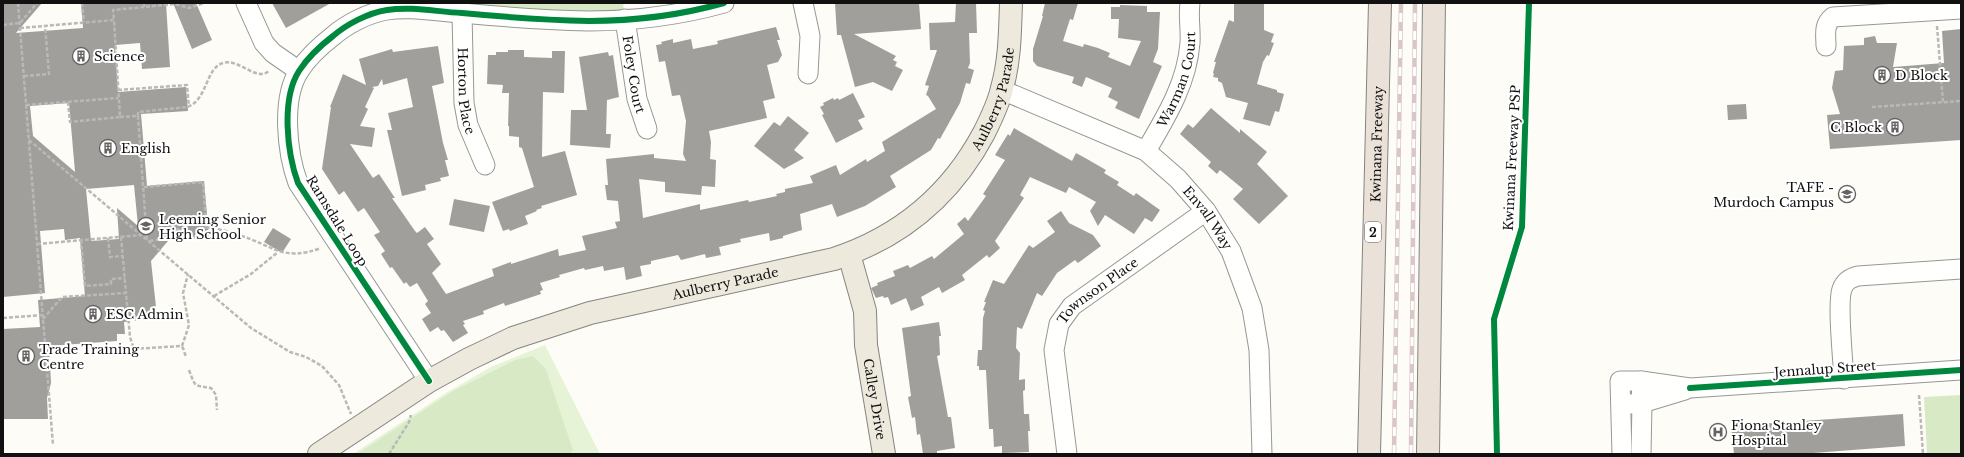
<svg xmlns="http://www.w3.org/2000/svg" width="1964" height="457" font-family="'Libre Baskerville',serif">
<style>
.green{fill:#e7f3d7}
.forest{fill:#d8eac5}
.building{fill:#a19f9c;fill-rule:evenodd}
.lines{fill:none;stroke-linecap:round;stroke-linejoin:round}
.minor-casing{stroke:#979795;stroke-width:21}
.major-casing{stroke:#858482;stroke-width:24}
.highway-casing{stroke:#858482;stroke-width:24}
.path{stroke:#b9b9b8;stroke-width:2.5;stroke-dasharray:4 2;stroke-linecap:butt}
.minor{stroke:#fffffe;stroke-width:19}
.major{stroke:#ede9dc;stroke-width:22}
.highway{stroke:#eae1d8;stroke-width:22}
.rail-casing{stroke:#d9c6c7;stroke-width:4.5}
.rail{stroke:#fff;stroke-width:3;stroke-dasharray:9;stroke-linecap:butt}
.cycleway-casing{stroke:#fff;stroke-width:8}
.cycleway{stroke:#00873e;stroke-width:6}
.labels{text-anchor:middle;dominant-baseline:central;stroke-width:4;stroke-linejoin:round;paint-order:stroke}
.shield{fill:#fff;stroke:#585858;stroke-width:1}
.shield-label{font-size:12px;font-weight:bold;fill:#111}
.poi-label{font-size:13px;fill:#111;stroke:#fff;text-anchor:start}
.street-label{font-size:13px;fill:#111;stroke:#fff}
</style>
<rect width="100%" height="100%" fill="#fdfcf7"/>
<path class="green" d="M545 345 600 454H353L446 393 491 367Z"/>
<path class="forest" d="M460 3H623L624 11 593 13 461 5Z
M533 356 546 369 573 450 570 454H357L453 391 515 360Z
M1961 395V454H1927L1924 397Z"/>
<path class="building" d="M3 3H42L16 33 83 28 81 3H166L170 67 142 69 140 43 115 45 118 92 186 87 188 111 141 114 147 186 204 181 209 237 168 241 151 261 157 316 148 317V319L124 322 125 334H117V341L49 346 51 383 47 398 48 419H3V329L40 327 38 300 85 296 80 238 65 240 64 229 40 231 45 293 3 297ZM69 103 75 172 33 136 30 106ZM134 185 138 226 117 208 119 239 91 241 86 189Z
M173 3H196L212 40 192 49Z
M272 3H331L286 28Z
M835 3H919L921 29 854 34 896 56 893 60 897 62 895 66 903 70 892 91 873 82 855 87 841 35H837Z
M956 3H976L977 33H969L970 63 968 68 974 70 970 84 966 83 960 103 940 139 938 138 931 150 890 176 896 187 865 206 837 217 832 204 800 214 802 230 783 236V238L770 241 769 233 740 239 741 242 719 247 721 255 706 258 705 254 681 260 678 255 651 261V264L640 266 642 276 626 280 624 267 604 271 603 266 585 270 584 268 559 275 560 277 540 283 543 290 540 291 541 294 505 306 504 303 483 311 484 314 463 321 465 324 463 325 468 333 453 342 444 330 441 331 438 327 430 332 422 319 431 313 425 304 428 301 417 283 410 287 406 282 404 284 392 267 390 268 381 254 385 251 374 235 380 232 364 208 358 212 344 191 339 195 322 169 331 107H330L343 74 366 85 359 59 392 49 393 52 438 46 444 83 432 86 443 143 448 160H445L449 176 440 178 441 181 425 185 426 190 402 196 387 130H392L388 113 413 107 407 78 383 85 382 79 378 86 372 87 374 88 365 107 368 109 360 126 375 128 372 147 350 144 373 178 379 174 395 198H392L415 231 417 233 425 227 434 239 427 244 441 264 432 273 446 294 494 276 492 269 511 262V264L558 249 559 256 586 250 582 236 617 228 615 222 620 221 618 201 607 200 605 185H608L606 159 654 154V158L686 161 683 154 686 121 680 95 672 96 665 61 659 62 656 45 662 44 661 42 673 39V43L691 39 693 49 718 44 717 41 776 27 780 40H777L782 55 778 62 767 65 775 98 763 101 767 118 709 131 711 142 710 159 716 160 715 187 702 186 701 195 665 192V182L639 179 643 218 700 204V210L748 200 749 202 777 196 776 194 785 192V189L813 183 810 176 836 165 840 175 866 159 867 162 885 151 882 142 936 109 928 96 926 95 929 86 925 85 937 50H930L929 23 955 22Z
M1045 3H1078L1073 20 1070 19 1063 41 1083 47 1084 44 1098 48 1110 53 1108 57 1130 66 1141 41 1118 38 1119 19H1111V7H1120V5L1147 6V12H1160L1158 49 1153 62 1162 66 1139 119 1115 108 1118 102 1108 97 1112 88 1086 77 1082 87 1072 83 1074 77 1037 66 1033 61V49L1043 16H1042Z
M1234 3H1264V30L1274 34 1271 42 1274 43 1269 56 1267 55 1263 62 1257 84 1277 90V92L1284 94 1279 112 1275 111 1270 126 1243 119 1248 103 1226 97 1222 83 1218 81V78L1213 77 1214 74 1213 73 1216 62H1214L1229 20 1234 22Z
M1961 29V140L1830 149 1827 115 1840 114 1832 88 1835 71 1843 70 1844 46 1864 45V38L1875 36 1877 43H1897L1893 67 1944 63 1942 31Z
M508 50H524V57L552 58V51H565L564 93 543 92 542 157 565 151 577 195 541 206 542 208 536 210 537 211 525 216 528 224 510 231 509 229 503 231 492 202 534 187 522 148 519 147V137L509 136V126H508L509 93H502L503 85 487 84 488 55H496V52H508Z
M608 52 609 56 613 55 619 97 607 100 606 134H611L610 148 570 145 571 110H587L579 57Z
M853 93 865 117 858 120 863 129 836 143 822 115 824 114 820 107 824 105 823 103 833 98 834 100 838 98 839 100Z
M1746 104 1747 119 1728 120 1727 105Z
M1211 108 1240 133V129L1267 152 1257 164 1288 196 1259 224 1233 199 1243 189 1220 170 1217 174 1208 166 1211 162 1180 134 1188 124 1193 128Z
M788 116 809 133 794 150 804 158 784 169 754 146 774 122 780 126Z
M1014 128 1072 161 1076 153 1087 159 1106 170 1104 173 1119 182 1117 185 1134 196 1136 193 1160 210 1152 222 1145 218 1134 234 1105 215 1098 226 1090 211 1096 202 1069 187 1066 193 1030 177 1020 195 1024 198 995 241 1000 248 989 258 987 255 962 275 965 280 942 293 939 287 921 297 924 305 911 311 906 298 891 305 888 297 884 298 883 296 876 298 871 288 878 285 877 283 895 276 893 271 908 265 910 268 932 256 934 259 964 234 957 224 965 217 968 221 986 196 983 194 1005 160 995 155 1008 134 1010 136Z
M454 199 490 206 484 232 449 225Z
M1061 211 1069 223 1093 235 1101 246 1078 263 1075 260 1057 273 1042 296 1037 293 1022 329 1017 327 1016 348 1020 353 1019 380 1025 379V390L1023 391 1024 414H1029L1030 431H1028L1029 452 1002 453V446L994 447 993 429H989L986 370H979V366H977L978 350H982L983 318 985 311 983 310 986 302H984L993 280 1004 284 1029 245 1033 248 1055 232 1047 221Z
M273 228 291 239 282 253 264 242Z
M939 322 941 336H939L940 355 937 356 948 417H951L955 448 937 451V454H923L920 434 917 435 915 417 912 418 908 397 911 396 902 328Z
M1903 414 1905 446 1800 454H1734L1731 426Z"/>
<g class="lines">
<g class="minor-casing">
<g id="minor">
<path d="M246 3 264 43 273 53 299 71"/>
<path d="M803 3 810 36 808 74"/>
<path id="s1" d="M462 13 464 103 468 125 485 165"/>
<path id="s2" d="M625 19 637 99 647 129"/>
<path d="M1826 46C1826 35 1823 25 1833 17L1961 9"/>
<path id="s3" d="M1002 90 1146 151 1178 179 1206 211 1231 251 1252 308 1259 350 1262 454"/>
<path id="s4" d="M1146 151C1166 117 1187 83 1190 43 1191 30 1188 16 1190 3"/>
<path d="M1844 379C1843 361 1837 303 1842 289 1845 281 1850 278 1858 276L1961 269"/>
<path d="M429 381 298 183C287 153 281 99 299 71 308 57 320 46 333 36 347 24 368 13 387 10 412 6 437 12 462 13 504 17 547 20 589 21 633 21 681 15 724 3"/>
<path d="M1630 404 1642 403 1685 390"/>
<path id="s5" d="M1067 454 1054 350 1059 324 1072 306 1206 211"/>
<path d="M1622 454 1620 381H1641L1690 388 1961 370"/>
<path d="M1641 454 1642 403 1641 381"/>
</g>
</g>
<g class="major-casing">
<g id="major">
<path id="s6" d="M849 254 865 311 866 345 884 454"/>
<path id="s7" d="M319 454 429 381 469 359 513 338 590 313 834 259C901 237 951 195 984 133 991 119 999 103 1002 88 1010 60 1010 31 1011 3"/>
</g>
</g>
<g class="highway-casing">
<g id="highway">
<path id="s8" d="M1369 454 1380 3"/>
<path d="M1428 454 1434 3"/>
</g>
</g>
<path class="path" d="M18 3 53 445
M82 3 84 22
M144 3V7L175 4 189 8 204 3
M3 25 20 23 37 3
M1937 26 1943 102
M20 28 114 20 113 10 144 7
M24 76 49 74 45 26
M118 90 187 85 189 107
M68 102 70 122 120 117 114 20
M26 105 118 98
M1872 107 1961 101
M138 116V112L187 107C208 100 205 68 223 63 239 58 256 82 269 71
M120 117 138 116 147 240
M29 140 251 328 290 352 306 357 322 366 339 385 351 414
M144 187 203 182 207 236 181 238V229L167 230 168 239 148 241
M206 227C217 229 229 231 239 235 274 246 283 262 321 248
M121 237 126 293
M108 238 110 257 123 256
M81 240 85 286 111 284V279L125 278
M37 244 141 235
M214 296 251 274 278 252
M3 318 43 315
M43 319 62 297 126 293 130 337 134 349 180 346 183 348 186 357
M182 346 189 325 183 293 188 274
M189 370C196 388 193 385 211 388L216 395 217 410
M1919 395 1923 454
M389 454 409 422 411 415"/>
<use href="#minor" class="minor"/>
<use href="#major" class="major"/>
<use href="#highway" class="highway"/>
<g class="rail-casing">
<path id="rail" d="M1394 454 1401 3
M1411 454 1415 3"/>
</g>
<use href="#rail" class="rail"/>
<g class="cycleway-casing">
<path id="cycleway" d="M429 381 298 183C287 153 281 99 299 71 308 57 320 46 333 36 347 24 368 13 387 10 412 6 437 12 462 13 504 17 547 20 589 21 633 21 681 15 724 3
M1690 388 1961 370
M1497 454 1494 319 1522 227 1529 3"/>
</g>
<use href="#cycleway" class="cycleway"/>
</g>
<defs>
<g id="building-ring" transform="scale(0.9)"><circle r="9.5" fill="#fff" stroke="#646362" stroke-width="1.5"/><path d="M-4-6H4V6H1V3H-1V6H-4ZM-2.5-4.3h1.7v1.8h-1.7ZM.8-4.3h1.7v1.8H.8ZM-2.5-1h1.7V.8h-1.7ZM.8-1h1.7V.8H.8Z" fill="#646362"/></g>
<g id="university-ring" transform="scale(0.9)"><circle r="9.5" fill="#fff" stroke="#646362" stroke-width="1.5"/><path d="M0-5L7-2L0 1L-7-2ZM-4 1L0 2.5L4 1V4Q0 6-4 4Z" fill="#646362"/></g>
<g id="school-ring" transform="scale(0.9)"><circle r="9.5" fill="#fff" stroke="#646362" stroke-width="1.5"/><path d="M0-5L7-2L0 1L-7-2ZM-4 1L0 2.5L4 1V4Q0 6-4 4Z" fill="#646362"/></g>
<g id="hospital-ring" transform="scale(0.9)"><circle r="9.5" fill="#fff" stroke="#646362" stroke-width="1.5"/><path d="M-5-5h3v3.5h4V-5h3V5h-3V1.5h-4V5h-3Z" fill="#646362"/></g>
</defs>
<g fill-rule="evenodd">
<use href="#building-ring" x="81" y="56"/>
<use href="#building-ring" x="1882" y="75"/>
<use href="#building-ring" x="1895" y="127"/>
<use href="#building-ring" x="108" y="148"/>
<use href="#university-ring" x="1847" y="194"/>
<use href="#school-ring" x="146" y="226"/>
<use href="#building-ring" x="93" y="314"/>
<use href="#building-ring" x="26" y="356"/>
<use href="#hospital-ring" x="1718" y="432"/>
</g>
<g class="labels">
<rect class="shield" x="1365" y="222" width="16" height="20" rx="3"/>
<g class="shield-label">
<text x="1373" y="232">2</text>
</g>
<g class="poi-label">
<text x="94" y="56">Science</text>
<text x="1895" y="75">D Block</text>
<text x="1882" y="127" text-anchor="end">C Block</text>
<text x="121" y="148">English</text>
<text x="1834" y="187" text-anchor="end">TAFE -<tspan x="1834" dy="15">Murdoch Campus</tspan></text>
<text x="159" y="219">Leeming Senior<tspan x="159" dy="15">High School</tspan></text>
<text x="106" y="314">ESC Admin</text>
<text x="39" y="349">Trade Training<tspan x="39" dy="15">Centre</tspan></text>
<text x="1731" y="425">Fiona Stanley<tspan x="1731" dy="15">Hospital</tspan></text>
</g>
<g class="street-label">
<text stroke="none"><textPath href="#s2" startOffset="56">Foley Court</textPath></text>
<text stroke="none"><textPath href="#s4" startOffset="79">Warman Court</textPath></text>
<text stroke="none"><textPath href="#s1" startOffset="78">Horton Place</textPath></text>
<text stroke="none"><textPath href="#s7" startOffset="794">Aulberry Parade</textPath></text>
<text stroke="none"><textPath href="#s8" startOffset="310">Kwinana Freeway</textPath></text>
<text transform="translate(1512 158) rotate(-87)">Kwinana Freeway PSP</text>
<text stroke="none"><textPath href="#s3" startOffset="248">Envall Way</textPath></text>
<text transform="translate(337 221) rotate(58)">Ramsdale Loop</text>
<text stroke="none"><textPath href="#s7" startOffset="446">Aulberry Parade</textPath></text>
<text stroke="none"><textPath href="#s5" startOffset="183">Townson Place</textPath></text>
<text transform="translate(1825 369) rotate(-4)">Jennalup Street</text>
<text stroke="none"><textPath href="#s6" startOffset="148">Calley Drive</textPath></text>
</g>
</g>
<rect width="1964" height="457" fill="none" stroke="#111111" stroke-width="8"/>
</svg>
